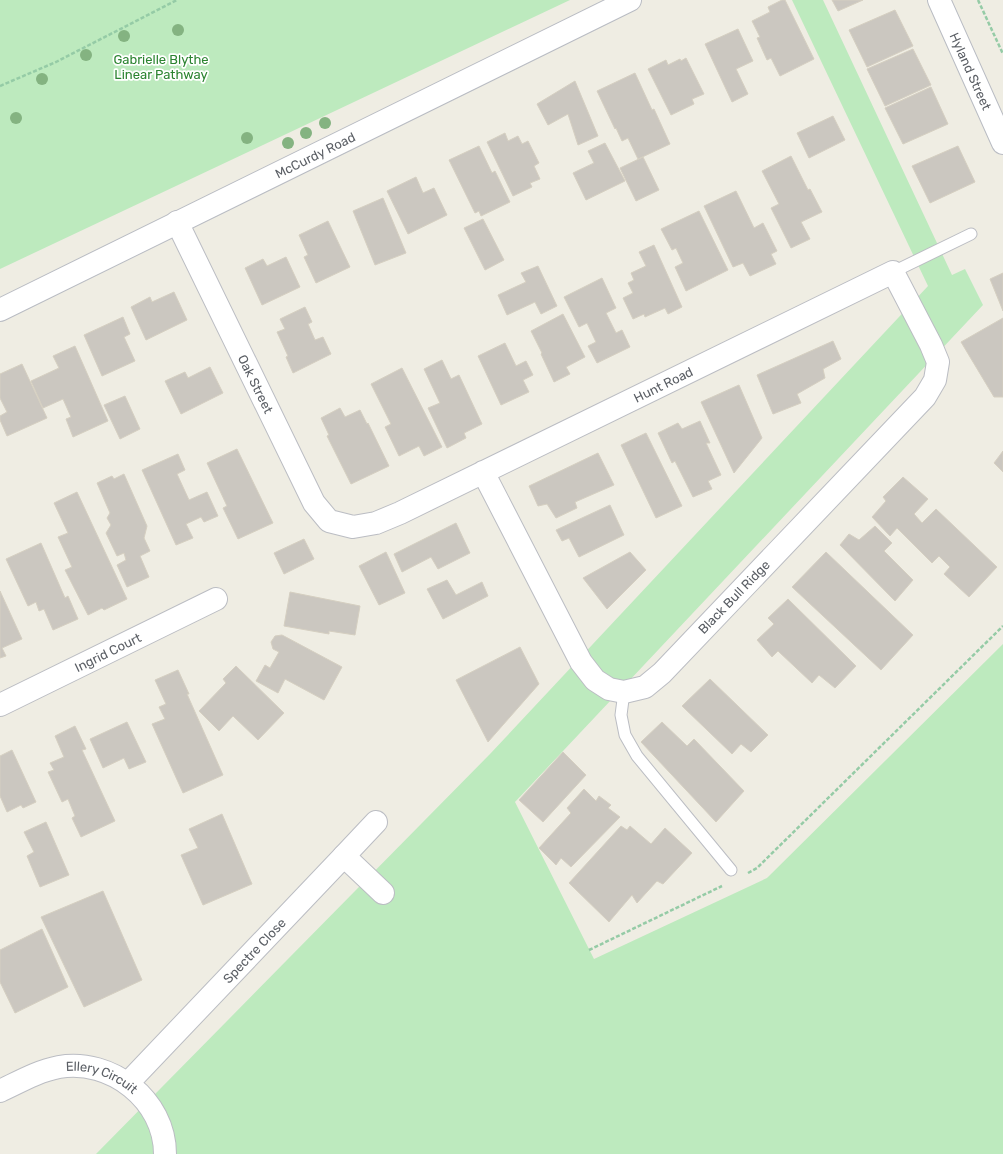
<svg xmlns="http://www.w3.org/2000/svg" width="1003" height="1154" font-family="Rubik,sans-serif">
<style>
.green{fill:#bdeabe}
.building{fill:#cbc7c0;stroke:#d5cfc1}
.lines{fill:none;stroke-linecap:round;stroke-linejoin:round}
.lane-casing{stroke:#bbbdc3;stroke-width:13}
.street-casing{stroke:#bbbdc3;stroke-width:24}
.secondary-casing{stroke:#b9bcc3;stroke-width:24}
.path{stroke:#95cba6;stroke-width:2.5;stroke-dasharray:4 2;stroke-linecap:butt}
.lane{stroke:#fff;stroke-width:11}
.street{stroke:#fff;stroke-width:22}
.secondary{stroke:#fff;stroke-width:22}
.tree{fill:#84b381}
.labels{text-anchor:middle;dominant-baseline:central;stroke-width:3.5;stroke-linejoin:round;paint-order:stroke}
.park-label{font-size:13px;fill:#2c8431;stroke:#fff}
.street-label{font-size:13px;fill:#5b5f65;stroke:#fff}
</style>
<rect width="100%" height="100%" fill="#efede3"/>
<path class="green" d="M0 0H570L0 269Z
M792 0H823L952 275 965 269 983 305 515 802 594 959 767 878 1003 644V1154H96L490 754 928 286Z"/>
<path class="building" d="M782 0H785L814 59 780 76 771 58 767 60 757 38 760 37 752 21 770 12 768 7Z
M832 0H863L838 11Z
M895 10 913 46 867 67 849 30Z
M738 29 753 61 736 69 748 94 732 102 705 44Z
M913 49 931 85 885 106 867 69Z
M686 58 704 94 692 99 694 104 671 115 648 69 666 60 668 65 680 59 681 61Z
M635 73 652 110 654 109 670 144 638 159 628 138 622 141 616 128 615 129 597 91Z
M575 81 598 136 578 145 568 114 548 125 537 104Z
M931 87 948 124 903 144 885 108Z
M833 116 845 140 809 158 797 133Z
M505 133 508 141 518 136 522 144 528 141 539 163 534 166 540 179 530 183 532 187 513 196 487 142Z
M605 143 625 181 586 200 573 173 594 163 588 151Z
M479 146 492 173 495 171 510 202 481 216 479 211 475 213 449 160Z
M958 146 975 182 930 203 912 166Z
M791 156 808 190 810 189 822 212 801 222 810 239 791 248 771 208 779 204 762 171Z
M643 157 659 190 636 201 620 168Z
M416 177 423 193 434 188 447 215 408 234 387 191Z
M736 191 754 228 763 223 777 251 771 254 776 264 750 276 743 263 733 267 704 206Z
M383 198 406 253 375 265 353 211Z
M699 211 728 270 686 291 675 267 683 263 676 248 672 250 661 229Z
M483 219 504 260 485 270 464 228Z
M328 221 350 267 316 283 304 257 308 255 299 235Z
M654 245 682 307 668 314 665 308 645 317 644 314 633 319 623 298 633 293 628 283 634 280 631 273 646 266 639 252Z
M286 257 300 287 262 305 245 268 263 259 267 266Z
M538 266 557 306 541 314 535 302 507 315 498 295 526 282 521 273Z
M1003 273V311L990 279Z
M602 278 616 308 606 313 616 333 622 330 630 347 597 363 588 346 596 342 587 323 579 327 564 297Z
M174 292 187 320 146 340 131 307 150 297 152 302Z
M305 307 312 322 308 324 315 340 323 337 331 354 293 373 286 357 288 356 277 332 285 329 280 319Z
M563 314 585 357 566 367 570 374 554 382 541 354 542 353 531 331Z
M123 317 130 334 124 337 135 361 102 376 84 335Z
M1003 318V397H994L961 342Z
M833 341 841 359 823 369 825 378 797 394 801 403 773 414 757 375Z
M505 343 516 366 526 361 533 375 523 380 529 392 501 405 478 356Z
M75 346 108 421 73 437 66 419 71 417 63 399 43 408 31 381 59 368 53 356Z
M442 360 451 379 459 375 482 424 464 433 466 438 447 448 428 408 440 403 424 369Z
M22 364 47 418 7 436 0 420V416L7 412 0 398V374Z
M210 367 223 393 181 414 165 381 185 372 188 378Z
M402 368 442 447 424 456 419 446 399 456 385 427 391 424 371 384Z
M739 385 762 438 734 473 701 402Z
M125 396 140 429 120 439 104 405Z
M340 408 345 417 360 410 367 424 368 423 389 466 351 484 327 436 329 435 321 418Z
M700 421 710 443H706L721 475 708 481 712 489 693 497 675 461 672 463 658 433 678 423 682 429Z
M646 433 682 506 656 518 621 445Z
M237 449 273 523 238 539 223 508 227 506 207 463Z
M1003 451V472L994 463Z
M598 453 614 485 575 502 577 508 556 518 547 504 538 506 529 486Z
M178 454 185 470 177 474 189 500 207 492 218 516 204 522 201 517 186 524 193 538 176 545 142 470Z
M124 474 147 526 144 538 150 551 140 556 149 577 127 587 117 565 126 560 124 553 117 556 106 533 111 525 107 518 110 513 97 483 112 476 114 479Z
M903 477 928 499 914 514 922 523 936 509 997 567 969 597 944 574 950 567 939 556 932 563 897 528 890 536 872 517 886 501 883 497Z
M77 492 127 599 104 610 102 608 88 615 65 570 72 567 58 537 68 533 54 503Z
M610 505 624 535 579 557 569 538 562 541 556 530Z
M456 523 470 553 438 569 431 557 402 572 394 554Z
M875 526 892 543 884 551 913 580 895 601 840 545 849 534 859 540Z
M304 539 314 559 284 574 274 553Z
M41 543 65 598 68 596 78 619 53 630 44 609 39 611 36 602 28 606 6 559Z
M386 552 405 593 379 605 359 566Z
M630 552 646 570 607 609 583 578Z
M826 552 913 635 881 670 792 587Z
M447 580 456 595 482 582 488 596 443 619 427 589Z
M0 591 22 639 2 648 6 656 0 658Z
M290 592 360 606 355 635 329 631V634L284 626Z
M788 599 856 666 835 688 819 675 812 683 778 651 772 657 757 640 774 624 768 618Z
M282 635 342 667 324 700 285 679 278 693 256 681 265 665 270 668 279 652 273 649 271 642 275 636Z
M520 647 539 684 488 742 456 680Z
M236 666 284 713 258 740 233 716 219 731 199 711 226 683 223 679Z
M178 670 189 694H187L223 775 183 793 152 724 165 719 159 707 166 704 155 680Z
M710 679 768 735 751 752 741 744 732 754 682 706Z
M127 722 146 762 129 769 124 758 103 768 90 739Z
M662 722 687 746 694 739 744 791 716 822 641 742Z
M75 726 86 749 82 750 115 821 81 837 72 818 75 816 68 799 62 802 48 772 54 770 50 763 64 757 55 736Z
M12 750 36 802 23 808 21 805 7 812 0 796V756Z
M563 752 586 775 543 822 519 800Z
M584 789 596 801 599 796 611 805 608 808 620 817 571 867 561 858 556 865 539 848 571 813 567 808Z
M222 814 252 884 203 905 181 855 198 848 189 829Z
M46 822 69 875 40 887 27 856 34 852 24 832Z
M621 826 627 830 630 826 651 844 665 828 692 853 663 884 657 881 637 903 632 895 609 922 569 883Z
M103 891 142 980 84 1007 41 917Z
M42 929 68 987 15 1013 0 982V950Z"/>
<g class="lines">
<g class="lane-casing">
<path id="lane" d="M893 272 971 234
M624 692 621 715 625 735 637 756 731 870"/>
</g>
<g class="street-casing">
<g id="street">
<path id="s1" d="M177 222 314 503 329 521 353 527 376 523 400 513 893 272 931 345 938 362 935 380 925 397 662 673 645 687 624 692 609 689 595 680 581 662 483 472"/>
<path id="s2" d="M0 705 216 599"/>
<path d="M344 856 376 822"/>
<path id="s3" d="M128 1083 344 856 383 893"/>
<path id="s4" d="M0 1091C19 1082 38 1071 59 1067 111 1058 165 1100 165 1154"/>
</g>
</g>
<g class="secondary-casing">
<g id="secondary">
<path id="s5" d="M939 0 1003 143"/>
<path id="s6" d="M0 310 630 0"/>
</g>
</g>
<path class="path" d="M978 0 1003 54
M0 86 56 62 177 0
M748 873 757 868 1003 626
M589 950 722 886"/>
<use href="#lane" class="lane"/>
<use href="#street" class="street"/>
<use href="#secondary" class="secondary"/>
</g>
<g class="tree">
<circle cx="178" cy="30" r="6"/>
<circle cx="124" cy="36" r="6"/>
<circle cx="86" cy="55" r="6"/>
<circle cx="42" cy="79" r="6"/>
<circle cx="16" cy="118" r="6"/>
<circle cx="325" cy="123" r="6"/>
<circle cx="306" cy="133" r="6"/>
<circle cx="247" cy="138" r="6"/>
<circle cx="288" cy="143" r="6"/>
</g>
<g class="labels">
<g class="park-label">
<text x="161" y="59">Gabrielle Blythe<tspan x="161" dy="15">Linear Pathway</tspan></text>
</g>
<g class="street-label">
<text stroke="none"><textPath href="#s5" startOffset="78">Hyland Street</textPath></text>
<text stroke="none"><textPath href="#s6" startOffset="351">McCurdy Road</textPath></text>
<text stroke="none"><textPath href="#s1" startOffset="180">Oak Street</textPath></text>
<text stroke="none"><textPath href="#s1" startOffset="703">Hunt Road</textPath></text>
<text transform="translate(734 597) rotate(-46)">Black Bull Ridge</text>
<text stroke="none"><textPath href="#s2" startOffset="120">Ingrid Court</textPath></text>
<text stroke="none"><textPath href="#s3" startOffset="183">Spectre Close</textPath></text>
<text stroke="none"><textPath href="#s4" startOffset="109">Ellery Circuit</textPath></text>
</g>
</g>
</svg>
